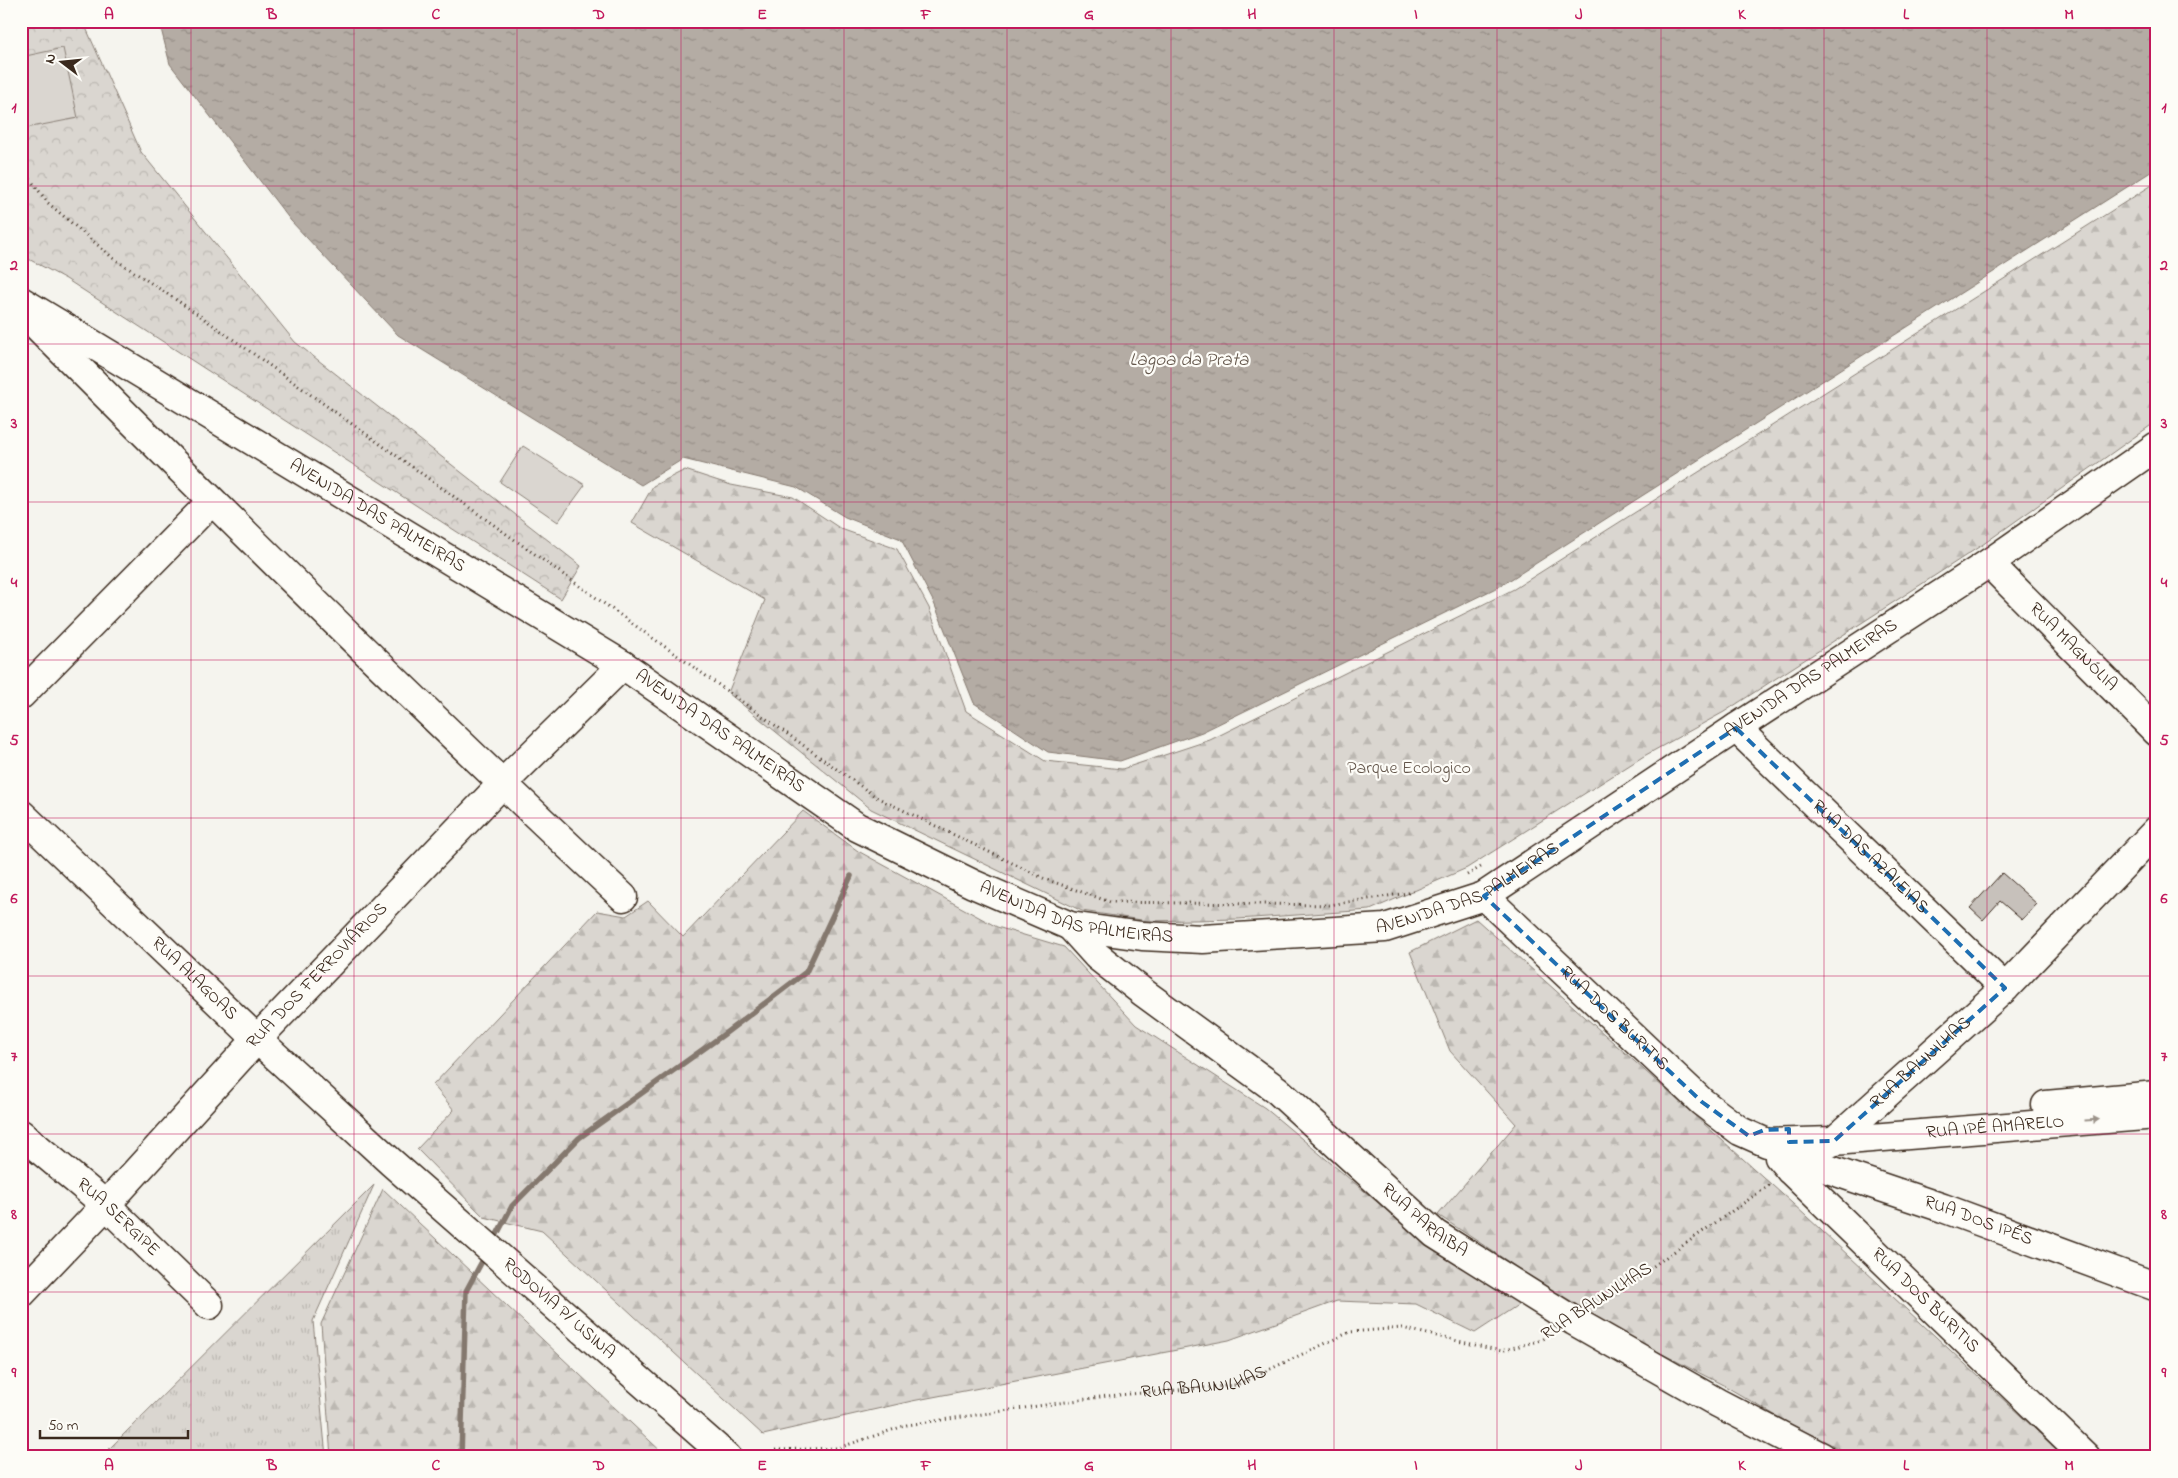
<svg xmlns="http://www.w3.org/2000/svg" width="2178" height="1478" font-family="'Indie Flower',sans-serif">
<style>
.grass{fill:url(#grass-tufts);stroke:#8a8077}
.forest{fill:url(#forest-firs);stroke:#8a8077}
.park{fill:url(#park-crowns);stroke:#8a8077}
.pitch{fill:#dad6d0;stroke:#8a8077}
.water{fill:url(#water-ripples);stroke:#84786e}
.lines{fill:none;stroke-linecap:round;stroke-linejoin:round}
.stream{stroke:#84786e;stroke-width:5.5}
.building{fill:#c7c1bb;stroke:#3b2a1e}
.minor-casing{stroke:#3b2a1e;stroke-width:31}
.path{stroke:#3b2a1e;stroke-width:3;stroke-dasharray:1 4;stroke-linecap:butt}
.minor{stroke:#fdfcf7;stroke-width:28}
.oneway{fill:#9c938a}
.marked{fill:none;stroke:#1f6fb2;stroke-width:4;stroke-dasharray:10 6;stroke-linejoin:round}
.grid{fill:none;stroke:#c2185b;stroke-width:1;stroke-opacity:0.55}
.labels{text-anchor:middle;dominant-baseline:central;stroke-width:4.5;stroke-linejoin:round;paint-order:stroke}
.street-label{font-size:18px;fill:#3b2a1e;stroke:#fdfcf7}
.park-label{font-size:18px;fill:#63554a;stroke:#fdfcf7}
.water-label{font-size:19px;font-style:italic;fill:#65584d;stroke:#fdfcf7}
.neatline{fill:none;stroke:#c2185b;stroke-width:2}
.grid-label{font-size:16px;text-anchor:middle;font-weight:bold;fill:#c2185b}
</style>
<defs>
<pattern id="grass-tufts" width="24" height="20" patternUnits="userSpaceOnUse" patternTransform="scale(1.25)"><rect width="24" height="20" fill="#dad6d0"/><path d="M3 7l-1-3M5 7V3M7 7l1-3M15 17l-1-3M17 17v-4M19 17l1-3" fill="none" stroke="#bcb8b2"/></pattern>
<pattern id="forest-firs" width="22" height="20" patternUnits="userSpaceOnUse" patternTransform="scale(1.25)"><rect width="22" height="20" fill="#dad6d0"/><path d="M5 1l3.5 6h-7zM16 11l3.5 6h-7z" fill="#bcb8b2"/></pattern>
<pattern id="park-crowns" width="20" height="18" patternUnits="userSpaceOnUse" patternTransform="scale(1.25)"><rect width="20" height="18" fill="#dad6d0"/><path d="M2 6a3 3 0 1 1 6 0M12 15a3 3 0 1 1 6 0" fill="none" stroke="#bcb8b2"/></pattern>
<pattern id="water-ripples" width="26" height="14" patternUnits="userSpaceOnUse" patternTransform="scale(1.25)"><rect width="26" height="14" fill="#b4aca4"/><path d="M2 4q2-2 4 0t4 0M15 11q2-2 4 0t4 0" fill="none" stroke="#948c85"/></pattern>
</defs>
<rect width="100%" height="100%" fill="#f5f4ee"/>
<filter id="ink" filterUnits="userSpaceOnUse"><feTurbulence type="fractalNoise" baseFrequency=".02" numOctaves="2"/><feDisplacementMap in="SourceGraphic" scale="10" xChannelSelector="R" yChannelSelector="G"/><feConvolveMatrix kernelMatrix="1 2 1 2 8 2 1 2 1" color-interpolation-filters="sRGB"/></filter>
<g filter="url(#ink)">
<path class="grass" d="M374 1185 313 1321 326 1457H101Z"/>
<path class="forest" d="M2157 182V421L1982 545 1724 712 1644 756 1467 868 1370 910 1238 919 1148 921 1082 911 871 809 728 693 765 600 632 523 653 486 685 470 731 485 793 497 841 529 897 549 929 608 966 711 1045 761 1122 769 1210 740 1514 589Z
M803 811 858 851 997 927 1064 947 1136 1025 1265 1108 1431 1247 1524 1301 1475 1333 1416 1304 1337 1301 1229 1340 912 1401 763 1435 542 1231 484 1217 417 1149 454 1110 433 1085 597 911 626 916 648 901 683 937Z
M1476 919 1792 1203 2065 1457H1856L1790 1424 1725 1386 1596 1320 1438 1215 1516 1124 1450 1051 1410 952Z
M383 1189 667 1457H331L321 1324Z"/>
<path class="park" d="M21 21H83L141 152 295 342 581 566 561 599 66 279 21 255Z"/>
<path class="pitch" d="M63 48 78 118 21 129V57Z
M523 446 585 485 558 522 500 482Z"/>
<path class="water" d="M159 21H2157V168L1502 585 1202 732 1120 761 1048 752 974 703 934 603 901 539 845 517 796 487 683 459 641 485 398 335 291 221 170 64Z"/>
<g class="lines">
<path class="stream" d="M493 1242 512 1206 579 1138 723 1035 806 972 851 876
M461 1457 466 1291 486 1254"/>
</g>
<path class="building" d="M2002 873 2037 904 2022 920 2000 901 1983 920 1970 908Z"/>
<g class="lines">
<g class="minor-casing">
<g id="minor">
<path id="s2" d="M21 301 623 665 857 827 973 884 1070 926 1142 936 1203 939 1385 928 1484 896 1736 728 1989 563 2157 446"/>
<path d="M26 315C222 512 420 708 623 897"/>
<path id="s3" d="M1989 563 2157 732"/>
<path d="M21 695 211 502"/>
<path id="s4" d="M1736 728 2005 988"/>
<path id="s5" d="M21 814 257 1039 391 1162 727 1457"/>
<path id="s6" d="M1484 896 1702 1102 1740 1131 1767 1143 1834 1141 2157 1115"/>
<path id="s7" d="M1070 926 1097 956 1144 993 1277 1090 1435 1234 1574 1321 1718 1403 1822 1457"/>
<path d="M2046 1105 2157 1095"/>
<path id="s8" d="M21 1134 106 1205 209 1305"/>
<path id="s9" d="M1793 1150 1798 1159 1943 1208 2157 1287"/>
<path id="s10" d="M1779 1157 1790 1170 2086 1457"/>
<path id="s11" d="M1790 1170 1798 1159 1834 1141 2005 988 2157 830"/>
<path id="s12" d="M21 1294 106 1205 257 1039 502 784 623 665"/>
</g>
</g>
<g class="path">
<path d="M21 167 48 203 113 258 196 313 876 797 1045 879 1110 902 1329 905 1414 892"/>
<path d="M1467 875 1481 867"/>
<path d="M1596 1306 1771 1184"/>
<path id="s1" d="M775 1450 838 1448 907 1425 1107 1396 1236 1385 1350 1332 1402 1328 1501 1351 1541 1340 1552 1333"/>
<path d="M776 1451 783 1457"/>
</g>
<use href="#minor" class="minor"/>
</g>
<defs><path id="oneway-solid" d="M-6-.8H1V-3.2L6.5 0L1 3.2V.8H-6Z" transform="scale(1.25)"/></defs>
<use class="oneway" href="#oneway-solid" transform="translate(2092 1120) rotate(-4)"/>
</g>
<path class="marked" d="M1736 728 2005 988 1834 1141 1789 1142V1129L1764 1130 1749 1136 1702 1102 1484 896Z"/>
<path class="grid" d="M191 21V1457M354 21V1457M517 21V1457M681 21V1457M844 21V1457M1007 21V1457M1171 21V1457M1334 21V1457M1497 21V1457M1661 21V1457M1824 21V1457M1987 21V1457M21 186H2157M21 344H2157M21 502H2157M21 660H2157M21 818H2157M21 976H2157M21 1134H2157M21 1292H2157"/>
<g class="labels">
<g class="street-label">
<text stroke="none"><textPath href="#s2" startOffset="416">AVENIDA DAS PALMEIRAS</textPath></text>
<text stroke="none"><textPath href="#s3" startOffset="119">RUA MAGNÓLIA</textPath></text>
<text stroke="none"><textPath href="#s2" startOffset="2036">AVENIDA DAS PALMEIRAS</textPath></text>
<text stroke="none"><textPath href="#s2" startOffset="821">AVENIDA DAS PALMEIRAS</textPath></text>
<text stroke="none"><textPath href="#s4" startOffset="186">RUA DAS AZALEIAS</textPath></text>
<text stroke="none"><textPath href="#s2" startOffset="1631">AVENIDA DAS PALMEIRAS</textPath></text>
<text stroke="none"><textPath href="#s2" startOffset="1226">AVENIDA DAS PALMEIRAS</textPath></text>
<text stroke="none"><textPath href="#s12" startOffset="435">RUA DOS FERROVIÁRIOS</textPath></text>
<text stroke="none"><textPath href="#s5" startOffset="239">RUA ALAGOAS</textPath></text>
<text stroke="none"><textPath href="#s6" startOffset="179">RUA DOS BURITIS</textPath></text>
<text stroke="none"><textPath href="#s11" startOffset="171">RUA BAUNILHAS</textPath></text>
<text stroke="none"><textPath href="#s6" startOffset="606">RUA IPÊ AMARELO</textPath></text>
<text stroke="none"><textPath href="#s8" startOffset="128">RUA SERGIPE</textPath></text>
<text stroke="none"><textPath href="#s7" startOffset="462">RUA PARAIBA</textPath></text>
<text stroke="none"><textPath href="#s9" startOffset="201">RUA DOS IPÊS</textPath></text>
<text stroke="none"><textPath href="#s10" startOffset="205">RUA DOS BURITIS</textPath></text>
<text transform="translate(1597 1302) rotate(-33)">RUA BAUNILHAS</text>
<text stroke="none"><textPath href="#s5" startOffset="731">RODOVIA P/ USINA</textPath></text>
<text stroke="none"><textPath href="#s1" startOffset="436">RUA BAUNILHAS</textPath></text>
</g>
<g class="park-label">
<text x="1409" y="769">Parque Ecologico</text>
</g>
<g class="water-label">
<text x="1189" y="360">Lagoa da Prata</text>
</g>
</g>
<rect width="2178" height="1478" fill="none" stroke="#fdfcf7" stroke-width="55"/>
<g transform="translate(62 62) rotate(286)" stroke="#fdfcf7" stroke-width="4" paint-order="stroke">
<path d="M0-4L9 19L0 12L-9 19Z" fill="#3b2a1e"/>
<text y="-8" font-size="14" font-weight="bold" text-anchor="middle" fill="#3b2a1e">N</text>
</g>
<path d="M40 1430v8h148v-8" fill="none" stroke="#3b2a1e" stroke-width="2.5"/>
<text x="48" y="1430" font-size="15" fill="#3b2a1e" stroke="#fdfcf7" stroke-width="4" paint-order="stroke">50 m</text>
<rect x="28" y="28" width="2122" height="1422" class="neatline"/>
<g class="grid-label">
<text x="109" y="19">A</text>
<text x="272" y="19">B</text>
<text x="436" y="19">C</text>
<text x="599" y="19">D</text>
<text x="762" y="19">E</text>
<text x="926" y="19">F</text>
<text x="1089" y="19">G</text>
<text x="1252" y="19">H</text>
<text x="1416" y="19">I</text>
<text x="1579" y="19">J</text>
<text x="1742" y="19">K</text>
<text x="1906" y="19">L</text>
<text x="2069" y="19">M</text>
<text x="14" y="112">1</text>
<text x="2164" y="112">1</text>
<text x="14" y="270">2</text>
<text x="2164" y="270">2</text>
<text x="14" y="428">3</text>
<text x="2164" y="428">3</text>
<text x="14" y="587">4</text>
<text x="2164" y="587">4</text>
<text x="14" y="745">5</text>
<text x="2164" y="745">5</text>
<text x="14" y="903">6</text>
<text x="2164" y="903">6</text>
<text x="14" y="1061">7</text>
<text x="2164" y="1061">7</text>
<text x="14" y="1219">8</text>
<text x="2164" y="1219">8</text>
<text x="14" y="1377">9</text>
<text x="2164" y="1377">9</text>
<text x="109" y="1470">A</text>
<text x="272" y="1470">B</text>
<text x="436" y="1470">C</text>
<text x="599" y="1470">D</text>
<text x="762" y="1470">E</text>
<text x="926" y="1470">F</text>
<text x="1089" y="1470">G</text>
<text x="1252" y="1470">H</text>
<text x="1416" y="1470">I</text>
<text x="1579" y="1470">J</text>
<text x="1742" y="1470">K</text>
<text x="1906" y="1470">L</text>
<text x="2069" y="1470">M</text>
</g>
</svg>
